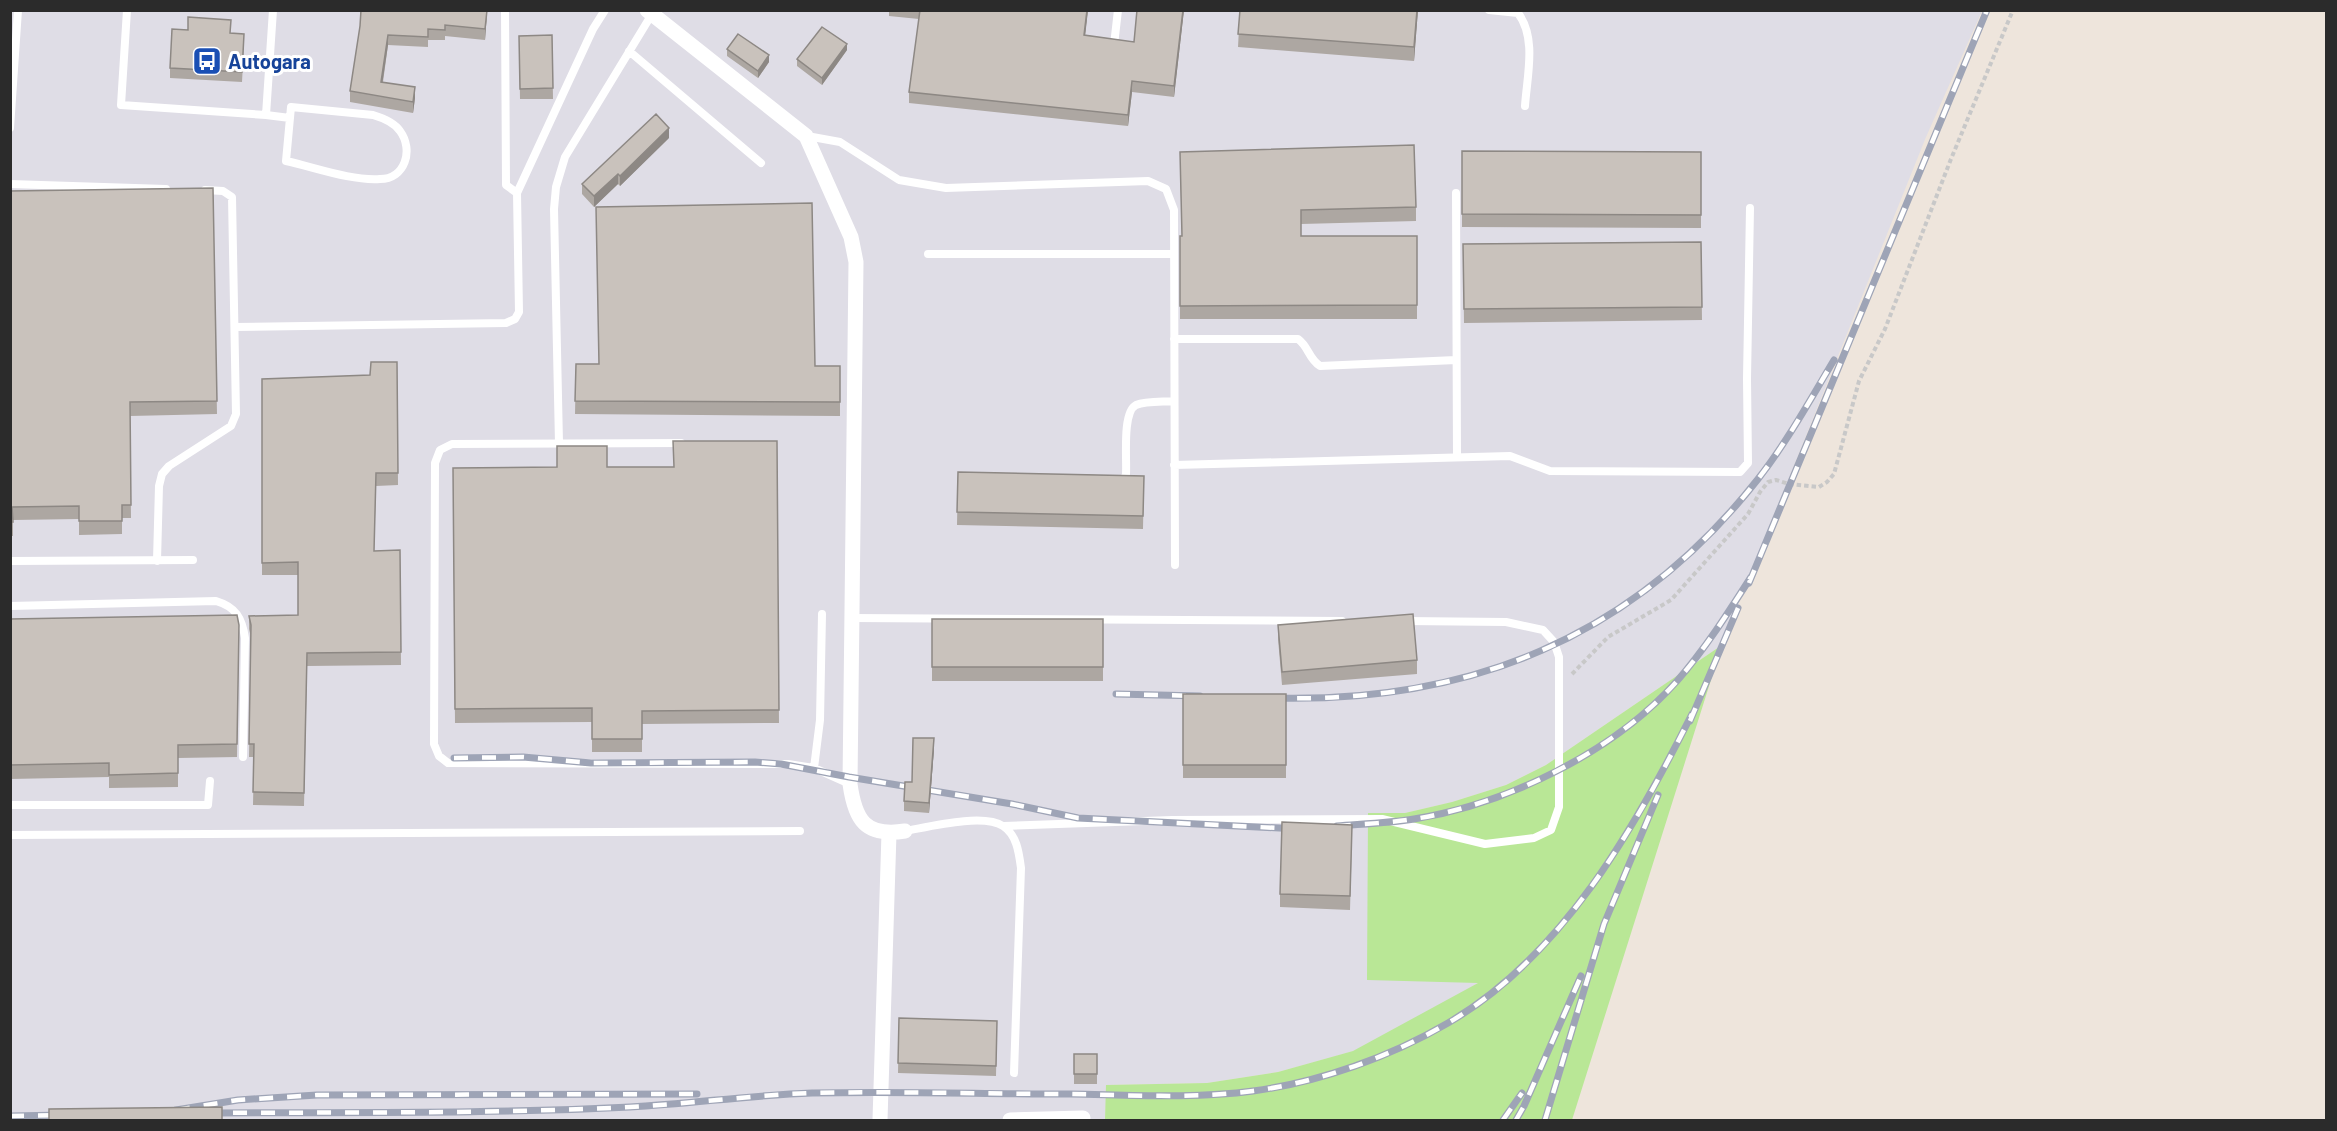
<svg xmlns="http://www.w3.org/2000/svg" width="2337" height="1131" font-family="Barlow,sans-serif">
<style>
.industrial{fill:#dfdde6}
.green{fill:#b9e796}
.lines{fill:none;stroke-linecap:round;stroke-linejoin:round}
.path{stroke:#c8c8c8;stroke-width:4;stroke-dasharray:4.5 3;stroke-linecap:butt}
.lane{stroke:#fff;stroke-width:8}
.street{stroke:#fff;stroke-width:15}
.rail-casing{stroke:#9ea4b6;stroke-width:7}
.rail{stroke:#fff;stroke-width:4.5;stroke-dasharray:14;stroke-linecap:butt}
.wall{fill:#ada7a2}
.shaded-wall{fill:#8d8884}
.building{fill:#c9c2bc;stroke:#8d8884;stroke-width:1.5}
.labels{text-anchor:middle;dominant-baseline:central;stroke-width:6;stroke-linejoin:round;paint-order:stroke}
.transit-label{font-size:20px;font-weight:bold;fill:#164399;stroke:#fff;text-anchor:start}
</style>
<rect width="100%" height="100%" fill="#eee5dc"/>
<path class="industrial" d="M10 11H1982L1926 137 1722 645 1546 765 1506 785 1452 802 1405 813H1368L1479 982 1443 1008 1354 1051 1278 1072 1207 1083 1107 1085 1105 1120H11Z"/>
<path class="green" d="M1722 645 1572 1120H1105L1106 1085 1207 1083 1278 1072 1353 1051 1478 983 1367 980 1368 813H1405L1452 802 1506 785 1546 765Z"/>
<g class="lines">
<path class="path" d="M1572 674 1608 637 1671 600 1748 514 1760 492 1768 482 1776 480 1789 484 1819 487 1827 482 1834 474 1859 381 1885 329 1951 159 2013 10"/>
<path class="lane" d="M127 10 121 105 266 115 273 10
M1489 10 1518 13C1537 38 1527 76 1525 106
M1114 45 1118 10
M629 51 761 163
M291 107 373 115C383 118 394 122 400 131 414 150 405 179 380 179 351 181 314 167 286 161Z
M266 115 290 118
M10 128 18 10
M807 136 840 142 899 180 946 188 1148 181 1166 189 1174 210 1175 565
M10 184 166 189
M517 193 593 29 605 10
M1456 193 1457 456
M928 254H1174
M235 327 506 323 515 319 519 312 517 193 506 185 505 10
M1174 339H1298C1309 347 1308 358 1320 366L1456 360
M559 443 554 209 556 187 565 157 652 14
M681 443 452 444 440 450 435 463 434 744 439 756 448 763 788 764 814 768 850 784
M1174 465 1510 456 1550 471 1740 472 1748 463 1747 379 1750 208
M1120 482 1124 480 1126 474C1127 459 1122 412 1136 405 1146 401 1163 402 1174 401
M10 561 193 560
M157 561 159 486 162 474 169 466 231 426 236 414 232 197 223 191 205 190
M10 606 216 601C236 607 242 618 245 638L243 757
M852 618 1342 621
M814 768 820 720 822 614
M10 805H208L210 781
M1004 826 1172 820 1382 819 1485 844 1534 838 1551 830 1559 807V657L1554 642 1543 630 1506 622 1405 621
M905 831C928 827 983 813 1003 826 1017 835 1019 853 1021 868L1014 1073
M10 835 800 831"/>
<path class="street" d="M647 10 806 136 851 237 856 262 850 784C855 820 865 837 905 831
M880 1120 889 833
M1010 1120 1083 1118"/>
<g class="rail-casing">
<path id="rail" d="M1749 583 1987 10
M1116 694 1200 696
M1269 698C1469 704 1633 638 1758 479 1787 442 1810 400 1834 360
M1690 721 1738 608
M454 758 523 757 591 763 755 762 781 764 849 777 1012 804 1078 818 1298 829
M1337 826C1362 824 1389 823 1414 819 1507 804 1614 752 1677 681 1705 649 1728 613 1751 577
M176 1110 238 1100 317 1095 697 1094
M205 1113C347 1112 489 1114 630 1107 690 1104 751 1095 812 1093 898 1091 984 1094 1070 1094 1130 1095 1193 1099 1253 1091 1320 1082 1390 1057 1448 1023 1562 957 1635 828 1692 714
M10 1116 64 1115
M1503 1120 1522 1093
M1516 1120 1524 1106 1581 976
M1545 1120 1604 924 1658 795"/>
</g>
<use href="#rail" class="rail"/>
</g>
<path class="wall" d="M487 10 485 40 445 36V40H428V47L388 45 383 82 415 98 413 113 350 102V91L360 26Z
M889 10H1088L1085 35 1134 42 1184 10 1174 97 1132 92 1128 126 909 103V92L919 19 889 16Z
M1240 10H1418L1414 61 1238 47Z
M231 33 244 44 242 82 170 78V68Z
M552 35 553 99H520L519 36Z
M727 49 769 62 758 78 727 56Z
M847 50 822 85 797 66V59Z
M669 138 620 186 618 184 594 207 582 194V184Z
M1462 151 1701 152V228L1462 227Z
M1180 165 1416 207V221L1301 224V236H1417V319H1180V236H1182Z
M213 188 217 414 130 416 131 518H122V534L79 535V519L13 520V536H10V191Z
M1701 242 1702 320 1464 323 1463 244Z
M397 362 398 485 376 486 374 551 400 550 401 665 307 666 304 806 253 805 254 757H249L251 637 249 629V616L298 615V575H262V379L370 375Z
M576 364 840 366V416L575 414Z
M777 441 779 723 642 724V752H592V722L455 723 453 468 673 467Z
M958 472 1144 476 1143 529 957 525Z
M10 619 239 625 237 757 178 758V787L109 788V777L10 779Z
M932 619H1103V681H932Z
M1278 625 1417 660V674L1282 685 1278 639Z
M1183 694H1286V778H1183Z
M934 749 929 813 904 811V801L912 782Z
M1352 838 1350 910 1280 907V894Z
M899 1018 997 1021 996 1076 898 1073Z
M1074 1054H1097V1084H1074Z"/>
<path class="shaded-wall" d="M487 10V14L485 40V29Z
M1087 10H1088L1084 46V35Z
M1183 10H1184L1174 97V86Z
M1417 10H1418L1414 61V47Z
M388 35V45L381 92V82Z
M847 44V50L822 85V78Z
M769 55V62L758 78V71Z
M1132 81V92L1128 126V115Z
M415 87V98L413 113V102Z
M669 128V138L620 186V176Z
M618 174V184L594 207V196Z
M934 738V749L929 813V803Z"/>
<path class="building" d="M361 10H487L485 29 445 25V30L428 29V37L388 35 381 82 415 87 413 102 350 91 360 26Z
M920 10H1087L1084 35 1134 42 1137 10H1183L1174 86 1132 81 1128 115 909 92Z
M1240 10H1417L1414 47 1238 34Z
M188 17 231 20 230 33 244 34 242 72 170 68 172 29 188 30Z
M822 27 847 44 822 78 797 59Z
M738 34 769 55 758 71 727 49Z
M552 35 553 88 520 89 519 36Z
M656 114 669 128 620 176 618 174 594 196 582 184Z
M1414 145 1416 207 1301 210V236H1417V305L1180 306V236H1182L1180 152Z
M1462 151 1701 152V215L1462 214Z
M213 188 217 401 130 402 131 505H122V521H79V506L12 507 13 522H10V191Z
M812 203 815 366H840V402L575 401 576 364H599L596 207Z
M1701 242 1702 307 1464 309 1463 244Z
M371 362H397L398 473H376L374 551 400 550 401 652 307 653 304 793 253 792 254 744H249L251 625 249 616 298 615V562L262 563V379L370 375Z
M673 441H777L779 710 642 711V739H592V708L455 709 453 468 557 467V446H607V467H674Z
M958 472 1144 476 1143 516 957 512Z
M1413 614 1417 660 1282 672 1278 625Z
M237 615 239 625 237 744 178 745V773L109 775V763L10 765V619Z
M932 619H1103V667H932Z
M1183 694H1286V765H1183Z
M913 738H934L929 803 904 801 905 782H912Z
M1282 822 1352 825 1350 896 1280 894Z
M899 1018 997 1021 996 1066 898 1063Z
M1074 1054H1097V1074H1074Z
M222 1107V1120H49V1109Z"/>
<defs>
<g id="bus-square" transform="scale(1.5)"><rect x="-9" y="-9" width="18" height="18" rx="4" fill="#1a4fb4" stroke="#fff"/><path d="M-5-6H5V4H4V6H2V4H-2V6H-4V4H-5ZM-3.5-4V0h7V-4ZM-3.5 1.2v1.5H-2V1.2ZM2 1.2v1.5H3.5V1.2Z" fill="#fff"/></g>
</defs>
<g fill-rule="evenodd">
<use href="#bus-square" x="207" y="61"/>
</g>
<g class="labels">
<g class="transit-label">
<text x="228" y="61">Autogara</text>
</g>
</g>
<rect width="2337" height="1131" fill="none" stroke="#2b2b2b" stroke-width="24"/>
</svg>
